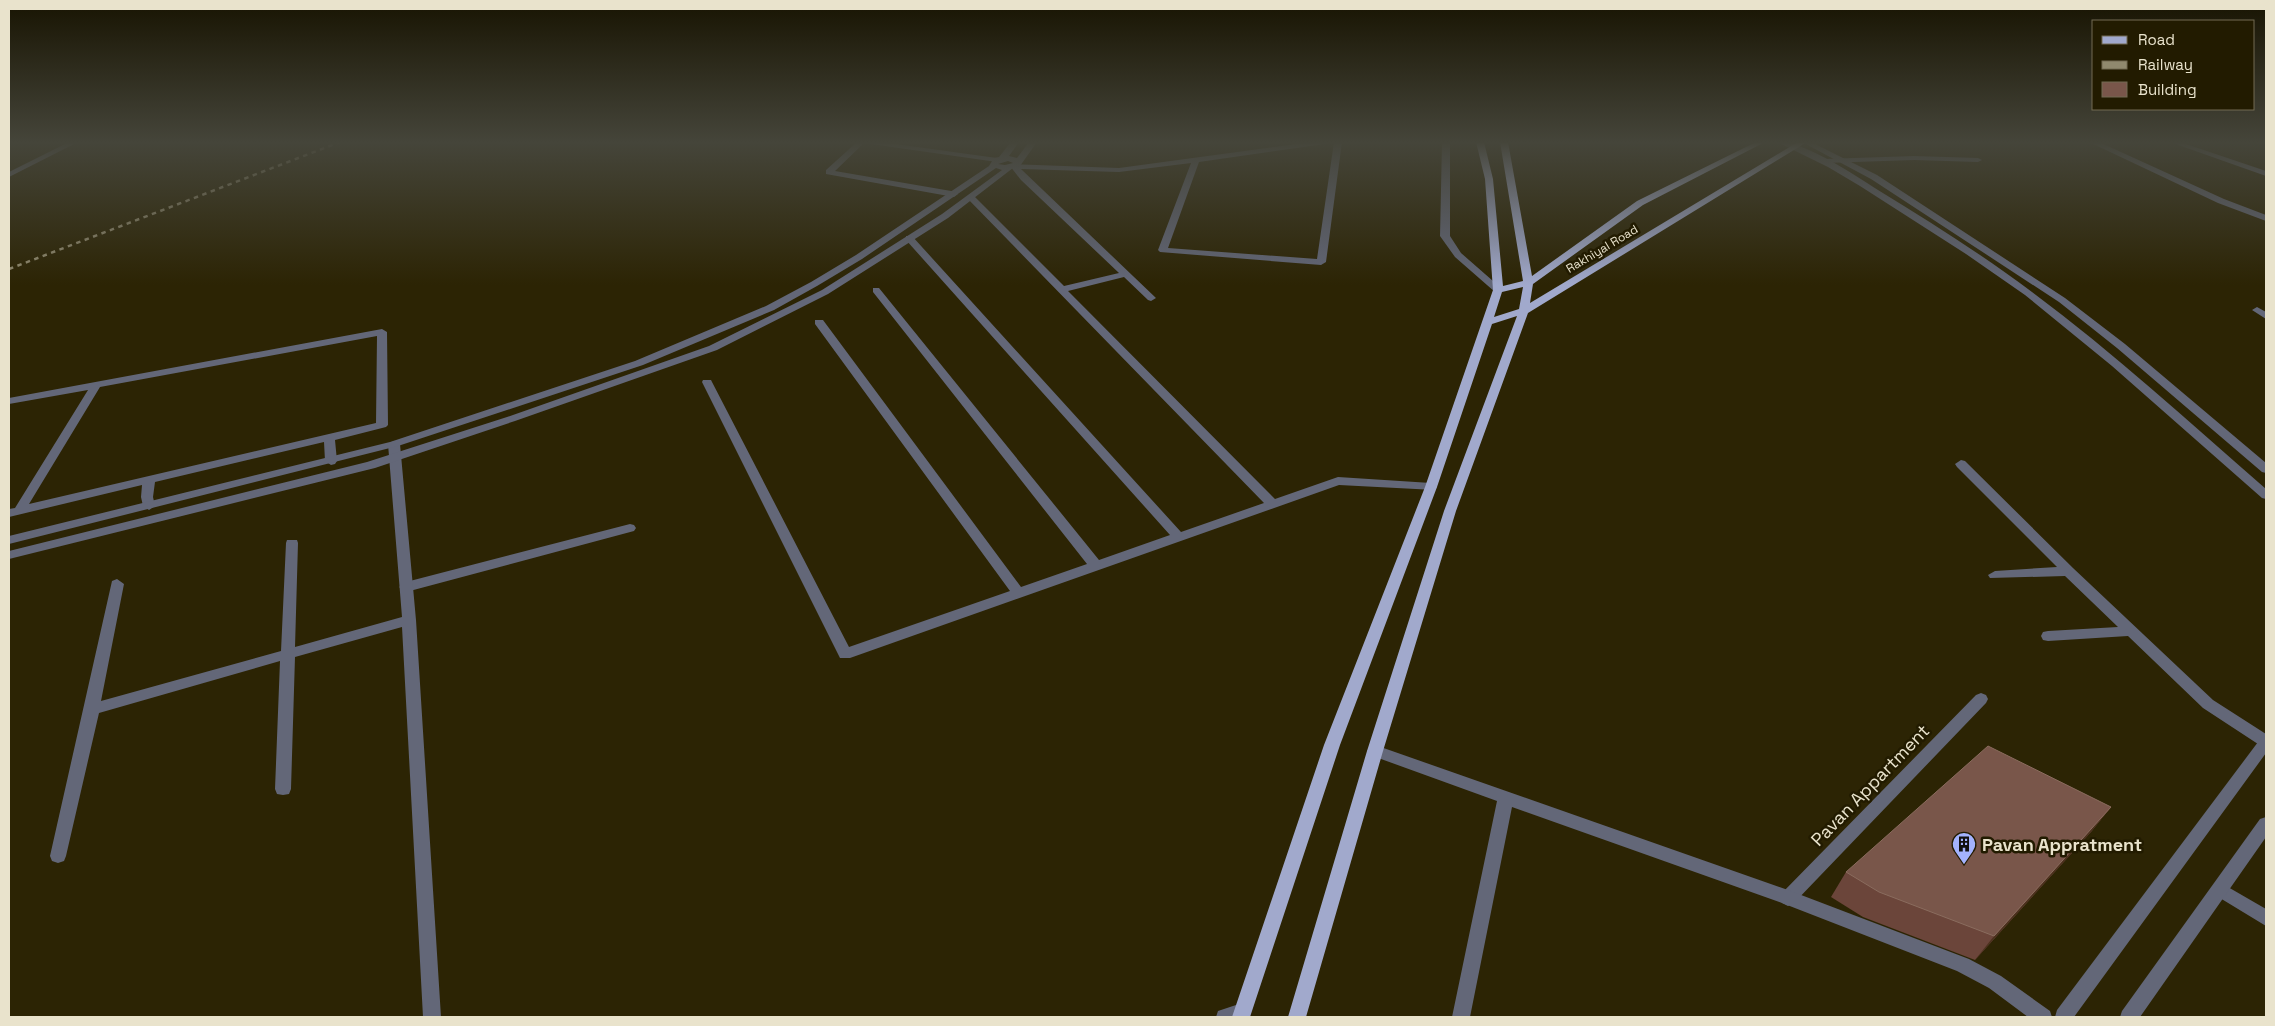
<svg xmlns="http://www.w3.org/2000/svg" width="2275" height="1026" font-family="'Space Grotesk',sans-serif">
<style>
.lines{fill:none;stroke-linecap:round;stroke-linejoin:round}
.service{fill:#636778;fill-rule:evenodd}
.minor{fill:#636778;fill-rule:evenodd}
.tertiary{fill:#636778;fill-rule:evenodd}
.primary{fill:#a1a9cc;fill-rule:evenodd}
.rail{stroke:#90896e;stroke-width:2.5;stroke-dasharray:4.5 4.5;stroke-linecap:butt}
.wall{fill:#6b453a}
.shaded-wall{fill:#4c311e}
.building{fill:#79564a;stroke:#8a6c5e}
.labels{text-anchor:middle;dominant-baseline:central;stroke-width:5;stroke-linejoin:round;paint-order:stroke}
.far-street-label{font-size:12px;fill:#e9e3cc;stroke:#221b00}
.near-street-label{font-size:18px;fill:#e9e3cc;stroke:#221b00}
.near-poi-label{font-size:18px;font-weight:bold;fill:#e9e3cc;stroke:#221b00;text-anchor:start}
</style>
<rect width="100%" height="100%" fill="#2c2404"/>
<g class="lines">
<path class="service" d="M1914 156 1978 158 1982 160 1978 162 1914 160 1824 163 1820 161 1824 159Z
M382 329 387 332 388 425 386 427 335 440 337 461 335 464 331 465 325 461 324 442 155 482 153 497 155 506 149 510 143 506 141 497 142 485 9 517V509L15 508 88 390 9 404V398ZM377 336 376 423 29 504 100 387Z
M630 524 634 525 636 528 634 531 406 592 399 587 406 582Z"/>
<path class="minor" d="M857 142H881L997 158 1001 160 997 162 864 143 835 171 957 192 958 194 954 197 826 174V170Z
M1311 142H1329L1325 144 1199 162 1168 248 1317 259 1334 142H1342L1326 262 1321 265 1160 252 1158 250 1191 163 1119 172 1021 169 1156 298 1151 301 1148 300 1124 277 1068 291 1275 499 1338 477 1431 483 1437 487 1435 490 1339 485 850 658H840L702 382 703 380H711L712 382 849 647 1010 591 815 324V320H823L1021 587 1087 564 873 292V288H879L1099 560 1170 535 906 240V236H912L1181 532 1264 503 967 198 974 196 1064 286 1119 273 1021 180 1010 166 1011 164 1119 168Z
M2089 142H2099L2224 199 2266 215V221L2218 203Z
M2170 142H2180L2266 171V176Z
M2257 307 2266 312V319L2252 310Z
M394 441 400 444 416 620 441 1017H423L402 627 295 657 291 789 289 794 283 795 277 794 275 789 280 661 99 713 66 856 64 861 58 863 52 861 50 856 112 581 117 579 124 584 101 701 281 651 286 543 287 540H297L298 543 295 647 402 617 388 444Z
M1961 460 1965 461 2073 568 2213 700 2266 734V748L2261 746 2203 708 2128 636 2048 641 2043 640 2041 636 2043 632 2048 631 2118 627 2065 576 1990 578 1988 575 1995 571 2057 567 1957 467 1955 464Z
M1981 693 1986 695 1988 699 1986 703 1794 903 1788 906 1782 903 1779 898 1782 893 1976 695Z
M2221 883 2266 909V926L2215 895 2212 890 2215 885Z"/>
<path class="tertiary" d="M69 142H78L9 177V172Z
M1011 142H1019L1009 156 1017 158 1029 142H1037L1020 166 1013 168 948 218 828 294 717 350 515 421 375 468 9 559V551L367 462 507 417 709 346 822 290 942 214 1002 170 996 168 862 259 817 286 774 310 643 365 398 446 9 544V536L390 442 635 361 766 306 811 282 856 255 989 166 994 158 999 157ZM1008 161 1013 163 1005 165 998 164Z
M1442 142H1450V236L1461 253 1501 288V292H1495L1455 257 1440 236Z
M1777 142C1801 139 1856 176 1878 190 1930 222 1983 255 2032 292 2114 353 2189 422 2266 489V499L2262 498 2112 366 2025 295 1966 254 1860 186 1828 167Z
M1802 142H1811L1877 175 2065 298 2125 344 2266 463V473L2262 472 2117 348 2059 302 1871 179Z
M2266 736V753L2074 1017H2055L2057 1010 2261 738Z
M1375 745 1788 890 1969 959 2001 976 2050 1011 2052 1017H2028L1989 988 1957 971 1782 903 1512 807 1470 1017H1452L1497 801 1370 755 1367 751 1370 747Z
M2266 817V837L2140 1017H2120L2122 1011 2260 819Z
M1242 1003 1249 1006 1251 1012 1249 1017H1216L1218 1011Z"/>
<path class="primary" d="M1476 142H1484L1493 179 1503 286 1523 281 1500 142H1508L1532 276 1637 201 1756 142H1765L1643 205 1533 284 1530 303 1798 142H1807L1528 313 1456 511 1383 751 1306 1017H1288L1367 751 1444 511 1517 316 1492 324 1437 487 1340 745 1250 1017H1232L1324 745 1425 487 1493 290 1485 179ZM1523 287 1519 309 1494 317 1502 292Z"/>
<path class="rail" d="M9 269 340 142"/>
</g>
<path class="wall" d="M2111 807 2091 832 1975 960 1863 917 1831 897 1846 872Z"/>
<path class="shaded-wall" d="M2111 807 2091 832 1975 960 1994 936Z"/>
<path class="building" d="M1988 746 2111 807 1994 936 1879 892 1846 872Z"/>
<linearGradient id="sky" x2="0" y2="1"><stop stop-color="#181402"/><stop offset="0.5" stop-color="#45453a"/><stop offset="1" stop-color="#45453a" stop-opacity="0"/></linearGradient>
<rect width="2275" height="285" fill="url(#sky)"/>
<defs>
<g id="building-pin" transform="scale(1.25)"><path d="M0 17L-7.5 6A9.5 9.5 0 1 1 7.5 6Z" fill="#a3b2fd" stroke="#221b00"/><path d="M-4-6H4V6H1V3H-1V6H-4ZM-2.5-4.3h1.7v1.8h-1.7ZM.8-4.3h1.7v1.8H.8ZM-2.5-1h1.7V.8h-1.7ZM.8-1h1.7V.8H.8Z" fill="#111"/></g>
</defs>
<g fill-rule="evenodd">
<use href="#building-pin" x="1964" y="844"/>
</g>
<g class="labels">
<g class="far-street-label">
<text transform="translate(1602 249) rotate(-31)">Rakhiyal Road</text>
</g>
<g class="near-street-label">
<text transform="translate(1870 785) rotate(-46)">Pavan Appartment</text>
</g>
<g class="near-poi-label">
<text x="1982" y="844">Pavan Appratment</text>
</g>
</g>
<rect width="2275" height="1026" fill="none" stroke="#e9e3cc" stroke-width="20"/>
<rect x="2092" y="20" width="162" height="90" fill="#221b00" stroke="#726b52"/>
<rect x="2102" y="36" width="25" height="8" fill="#a1a9cc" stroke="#726b52"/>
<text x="2138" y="45" font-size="15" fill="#e9e3cc">Road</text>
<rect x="2102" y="61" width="25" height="8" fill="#90896e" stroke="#726b52"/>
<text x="2138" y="70" font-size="15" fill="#e9e3cc">Railway</text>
<rect x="2102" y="82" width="25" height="15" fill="#79564a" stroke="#726b52"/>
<text x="2138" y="95" font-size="15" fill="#e9e3cc">Building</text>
</svg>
